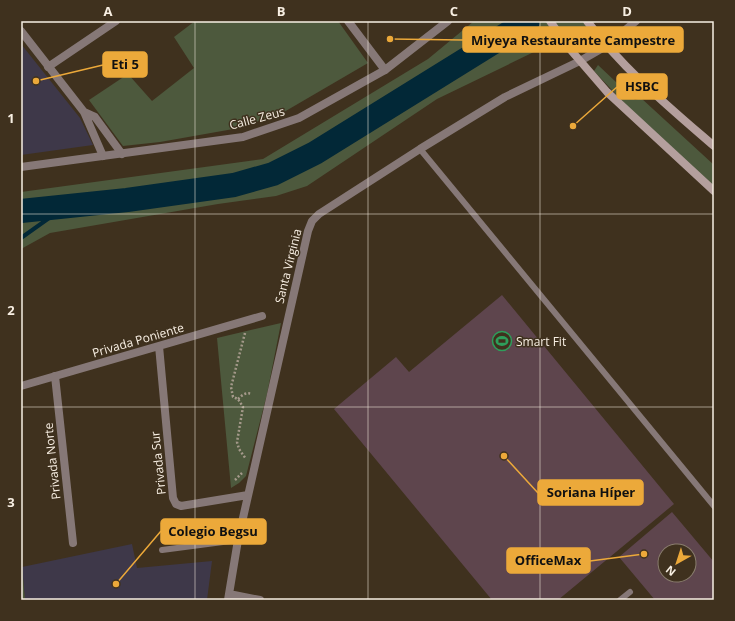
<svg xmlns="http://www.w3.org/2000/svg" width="735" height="621" font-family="'Open Sans',sans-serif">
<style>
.education{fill:#3e3849}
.green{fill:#4d593d}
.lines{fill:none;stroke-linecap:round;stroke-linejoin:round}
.stream{stroke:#022837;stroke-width:4}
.river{stroke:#022837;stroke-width:24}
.building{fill:#5e454d;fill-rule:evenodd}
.path{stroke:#a4998a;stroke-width:2.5;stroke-dasharray:2 2;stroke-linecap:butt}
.service{stroke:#867877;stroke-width:6}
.minor{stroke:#867877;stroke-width:8}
.tertiary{stroke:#867877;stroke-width:8}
.secondary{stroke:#b49f9d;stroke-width:8}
.grid{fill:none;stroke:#f8efe3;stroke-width:1;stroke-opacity:0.55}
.labels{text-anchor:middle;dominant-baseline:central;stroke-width:3;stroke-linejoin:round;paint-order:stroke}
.street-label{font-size:12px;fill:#f8efe3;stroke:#3f311e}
.poi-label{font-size:12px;fill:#f8efe3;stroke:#3f311e;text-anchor:start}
.leader{fill:none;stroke:#eca93a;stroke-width:1.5}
.callout-dot{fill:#eca93a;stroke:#3f311e;stroke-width:1.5}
.callout{fill:#eca93a;stroke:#eca93a;stroke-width:1.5}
.callout-label{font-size:13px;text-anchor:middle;font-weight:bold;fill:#111}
.neatline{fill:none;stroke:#f8efe3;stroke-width:1.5}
.grid-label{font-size:13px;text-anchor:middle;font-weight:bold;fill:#f8efe3}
</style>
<rect width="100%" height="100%" fill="#3f311e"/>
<path class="education" d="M21 44 80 118 93 145 21 155Z
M132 544 137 568 212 561 207 600H25L22 567Z"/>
<path class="green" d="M195 21H338L368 63 284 112 239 128 160 142 123 146 89 100 128 74 152 101 194 68 174 37Z
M474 21H598L437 99 307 186 276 196 218 204 50 233 21 249V192L263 159 428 59Z
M598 65 635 100 641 98 714 165V190L661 142 594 71Z
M281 323 267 394 246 476 239 483 231 488 217 338Z
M21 564 22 567 25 600H21Z"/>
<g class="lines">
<path class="stream" d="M21 238 66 206"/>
<path class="river" d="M21 211 127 200 234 185 273 174 315 153 528 21"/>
</g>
<path class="building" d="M502 295 674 504 558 600H492L334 409 396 357 409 372Z
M672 512 714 562V600H655L619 557ZM665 551H689V575H665Z"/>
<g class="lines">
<path class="path" d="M245 333 231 387 233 397 238 399 243 407 237 442 239 449 246 459
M238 399C242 395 246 392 252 394
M235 480 242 473"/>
<path class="service" d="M420 149 714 506
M162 550 238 540
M620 600 630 592"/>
<path class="minor" d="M348 21 385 70
M21 31 84 112 103 156
M48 67 116 21
M84 112 95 117 122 154
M159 346 173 498 176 504 181 506 248 495
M55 376 73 543
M21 386 262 316
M229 594 260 600
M228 600 238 540 308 231 312 221 319 214 420 149 505 97 580 61 606 46 636 21"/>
<path class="tertiary" d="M21 167 243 137 299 118 385 70 448 21"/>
<path class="secondary" d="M550 21 569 48 607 92 714 191
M587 21C623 69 669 107 714 146"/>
</g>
<path class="grid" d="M195 21V600M368 21V600M540 21V600M21 214H714M21 407H714"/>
<defs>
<g id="stadium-ring" transform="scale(1)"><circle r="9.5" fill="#3f311e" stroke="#2e9e5b" stroke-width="1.5"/><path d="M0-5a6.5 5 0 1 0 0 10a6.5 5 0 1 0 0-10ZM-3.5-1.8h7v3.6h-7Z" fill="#2e9e5b"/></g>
</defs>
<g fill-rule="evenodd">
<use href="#stadium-ring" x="502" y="341"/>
</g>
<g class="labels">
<g class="street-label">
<text transform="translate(257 118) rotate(-15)">Calle Zeus</text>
<text transform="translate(288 266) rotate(-76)">Santa Virginia</text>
<text transform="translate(138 340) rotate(-16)">Privada Poniente</text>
<text transform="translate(52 461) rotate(-96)">Privada Norte</text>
<text transform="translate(158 463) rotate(-96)">Privada Sur</text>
</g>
<g class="poi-label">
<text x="516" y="341">Smart Fit</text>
</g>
</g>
<path class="leader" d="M390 39L463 40M36 81L103 65M573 126L617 87M504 456L538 493M116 584L161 531M644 554L590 561"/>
<g class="callout-dot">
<circle cx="390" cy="39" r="4"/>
<circle cx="36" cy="81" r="4"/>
<circle cx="573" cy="126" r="4"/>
<circle cx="504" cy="456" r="4"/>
<circle cx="116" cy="584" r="4"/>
<circle cx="644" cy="554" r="4"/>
</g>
<g class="callout">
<rect x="463" y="27" width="220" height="25" rx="4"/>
<rect x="103" y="52" width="44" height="25" rx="4"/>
<rect x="617" y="74" width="50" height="25" rx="4"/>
<rect x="538" y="480" width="105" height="25" rx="4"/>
<rect x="161" y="519" width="105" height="25" rx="4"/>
<rect x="507" y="548" width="83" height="25" rx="4"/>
</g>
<g class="callout-label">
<text x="573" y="45">Miyeya Restaurante Campestre</text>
<text x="125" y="69">Eti 5</text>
<text x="642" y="91">HSBC</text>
<text x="591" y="497">Soriana Híper</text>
<text x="213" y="536">Colegio Begsu</text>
<text x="548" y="565">OfficeMax</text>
</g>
<rect width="735" height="621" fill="none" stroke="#3f311e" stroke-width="44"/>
<g transform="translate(677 563) rotate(219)"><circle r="19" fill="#3f311e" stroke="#897d6d"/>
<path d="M0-3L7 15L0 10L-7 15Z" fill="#eca93a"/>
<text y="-6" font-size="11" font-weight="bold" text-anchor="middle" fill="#f8efe3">N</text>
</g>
<rect x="22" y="22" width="691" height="577" class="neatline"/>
<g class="grid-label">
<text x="108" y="16">A</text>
<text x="281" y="16">B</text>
<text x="454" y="16">C</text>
<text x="627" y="16">D</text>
<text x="11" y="123">1</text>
<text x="11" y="315">2</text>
<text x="11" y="507">3</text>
</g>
</svg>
